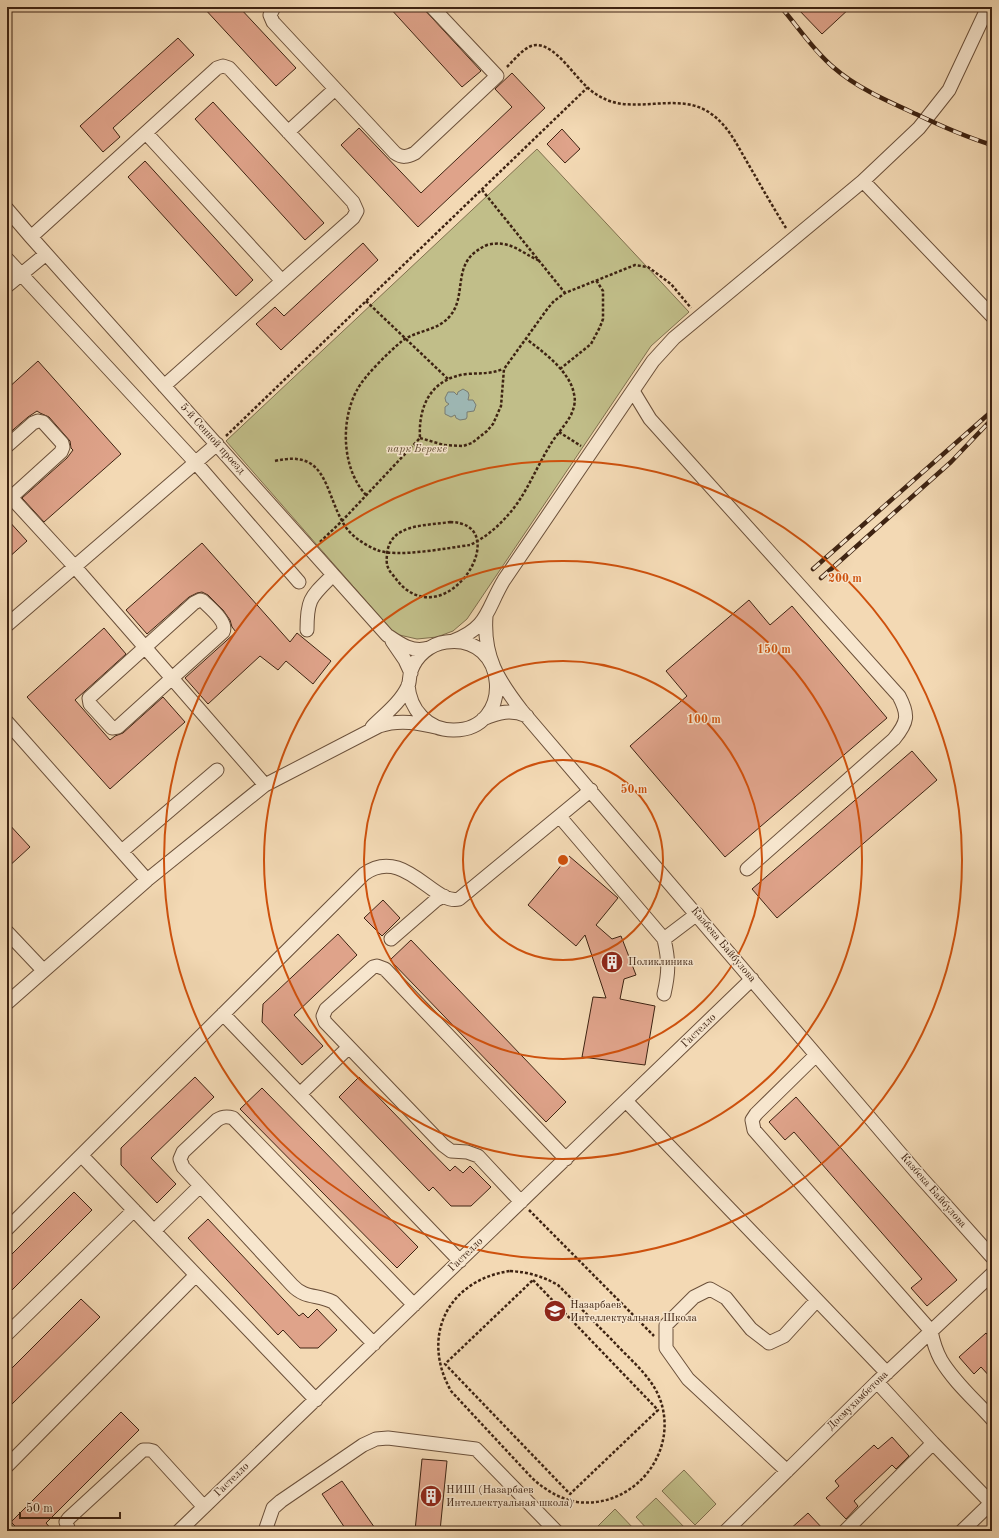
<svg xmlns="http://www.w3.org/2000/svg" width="999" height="1538" font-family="'Old Standard TT',serif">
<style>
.green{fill:#c1be89;stroke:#80704e}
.water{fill:#9eb9b6;stroke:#787d74}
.building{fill:#dfa38a;stroke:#3e2312}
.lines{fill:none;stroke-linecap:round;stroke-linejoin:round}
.minor-casing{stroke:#6b503a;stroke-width:15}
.path{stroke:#3e2312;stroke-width:2.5;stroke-dasharray:3 2;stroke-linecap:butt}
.minor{stroke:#f7e6ce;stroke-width:13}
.rail-casing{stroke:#3e2312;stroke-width:4.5}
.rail{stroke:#f7e6ce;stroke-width:3;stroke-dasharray:9;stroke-linecap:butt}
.ring{fill:none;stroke:#ce510d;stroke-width:2}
.labels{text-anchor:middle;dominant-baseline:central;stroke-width:3;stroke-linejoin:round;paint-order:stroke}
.street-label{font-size:11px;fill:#3e2312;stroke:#f7e6ce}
.park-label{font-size:11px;font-style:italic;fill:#5f4a30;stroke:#f7e6ce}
.poi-label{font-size:11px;fill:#3e2312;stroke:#f7e6ce;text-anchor:start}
.centre{fill:#ce510d;stroke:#f7e6ce;stroke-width:2}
.ring-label{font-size:12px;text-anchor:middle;font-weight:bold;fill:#ce510d;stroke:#f7e6ce;stroke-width:3;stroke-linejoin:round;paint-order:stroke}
</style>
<rect width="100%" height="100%" fill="#f3d9b4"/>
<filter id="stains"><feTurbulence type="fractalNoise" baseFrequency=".005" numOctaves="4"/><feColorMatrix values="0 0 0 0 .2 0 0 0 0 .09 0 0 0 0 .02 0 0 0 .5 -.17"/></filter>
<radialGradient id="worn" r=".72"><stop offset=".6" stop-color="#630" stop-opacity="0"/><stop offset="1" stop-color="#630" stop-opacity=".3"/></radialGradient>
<path class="green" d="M537 149 689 312 651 346 467 619 453 631 437 637 417 639 395 634 226 441Z
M684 1470 716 1504 695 1525 662 1491Z
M656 1498 687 1530V1531H649L636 1517Z
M615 1509 636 1531H593Z"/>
<path class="water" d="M463 389 468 392 469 395 468 400H473L476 405 474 411 467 412V417L466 419 460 420 456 418 455 415 451 417 445 414V407L449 404 446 402 445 398 448 392H454L457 395 458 392Z"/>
<path class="building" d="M203 7H239L296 68 276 86Z
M389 7H422L481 71 462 87Z
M796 7H851L822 34Z
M178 38 194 55 113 128 120 137 103 152 80 126Z
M512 73 545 108 418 227 341 145 359 128 421 193 512 107 495 89Z
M213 102 324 223 305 240 195 119Z
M562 129 580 149 565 163 547 144Z
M145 161 253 280 236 296 128 177Z
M363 243 378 260 281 350 256 324 275 307 284 316Z
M38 361 121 454 44 522 22 498 67 458 73 450 71 448 70 441 49 417 40 413 37 411 28 417 7 435V389Z
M7 519 27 541 7 559Z
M202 543 290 642 297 633 331 661 313 684 286 661 278 670 260 656 208 704 185 678 236 632 232 627 230 620 223 610 208 595 202 592 197 593 189 597 147 634 126 610Z
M749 600 770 625 792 606 887 718 725 857 630 746 687 696 666 671Z
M104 628 126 654 75 700 110 740 115 736 123 733 163 697 185 722 110 789 27 697Z
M912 751 937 780 777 918 752 889Z
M7 822 30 847 7 868Z
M569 856 618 898 596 925 612 939 621 936 636 975 624 979 620 999 655 1006 645 1065 582 1057 593 997 606 998 585 935 576 946 528 905Z
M383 900 400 918 382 936 364 918Z
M338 934 357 955 294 1015 323 1046 302 1065 262 1022 263 1004Z
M411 940 566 1102 546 1122 390 960Z
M195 1077 214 1097 151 1158 176 1184 157 1203 121 1165V1148Z
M359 1077 450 1171 455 1166 463 1173 470 1166 491 1187 471 1206H451L433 1187 429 1191 339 1097Z
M262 1088 418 1247 397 1268 240 1109Z
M796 1097 957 1280 927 1306 911 1288 922 1279 794 1132 785 1140 769 1122Z
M74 1192 92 1210 7 1295V1259Z
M208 1219 299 1316 303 1313 308 1318 317 1309 337 1330 318 1348H300L283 1330 278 1335 188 1238Z
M81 1299 100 1317 7 1409V1373Z
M986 1333 992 1340V1379L981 1367 974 1374 959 1357Z
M121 1412 139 1430 46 1523 53 1531H20L11 1522Z
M892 1437 909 1456 896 1469 892 1465 854 1501 858 1506 846 1519 826 1498 839 1486 835 1481 874 1445 878 1449Z
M422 1459 447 1461 440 1531H415Z
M342 1481 377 1531H347L322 1494Z
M808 1513 825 1531H788Z"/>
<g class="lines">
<g class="minor-casing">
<path id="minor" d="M274 7 270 15 273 22 395 153C402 158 407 157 415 153L497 76 432 7
M288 132 335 89
M146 133 282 281
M863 181 992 316
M7 209 31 237 387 635C400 644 412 653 429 648
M31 237 217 68 223 66 229 68 353 202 357 211 353 218 164 386
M7 259 196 463 299 582
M7 286 46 254
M633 391 650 419 899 696C909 715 908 722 894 739L747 869
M7 446 33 423 38 421 43 422 62 443 63 447 61 452 7 501
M7 493 75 567 265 785
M200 600 203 601C210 608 228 622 223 632L118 727 112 728 90 704 89 698 194 603Z
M486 616C483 657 498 680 522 711L917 1173 992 1257
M7 625 217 444
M307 630C307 598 311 597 333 575
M392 641 405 660 411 673
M453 641C489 627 486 610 504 580L653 361 674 338 863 181 919 128 949 90 988 7
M483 719C499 712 511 709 527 716
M7 722 147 880
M372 727C384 715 401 702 408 686 410 682 409 676 411 671 416 656 430 644 446 642 509 633 515 731 453 730 427 730 410 709 408 685
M560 817 664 939 697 914
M122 851 217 770
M7 932 43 970
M391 939 436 900 444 896
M664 994C669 972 669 961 664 939
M7 1003 147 880 265 785 379 726C400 719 419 723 440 728
M223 1014 460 1261
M816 1055 756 1114 752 1120 754 1130 931 1331C933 1341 936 1351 941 1360 954 1382 975 1400 992 1419
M300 1094 349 1047
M626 1101 887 1373
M82 1156 316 1400
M521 1202 478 1156 467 1152 451 1151 443 1145 325 1022 323 1016 326 1009 373 967 377 966 385 969 566 1159
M7 1229 364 874C404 845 434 906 459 899L591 790
M154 1231 200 1186
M7 1334 134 1210
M374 1344 333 1302C317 1294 305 1299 292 1285L183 1167 180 1159 183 1152 217 1120C223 1116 227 1116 233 1118L414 1305
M877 1382 933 1443 992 1504
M7 1466 196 1275
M787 1471 688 1379 666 1348V1325L694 1297 710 1289 726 1298 751 1329 769 1343 784 1336 817 1300
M69 1531 66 1522 69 1518 143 1450H149L153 1451 204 1507
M179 1531 752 979
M265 1531 273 1508 281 1501 363 1445 376 1439 388 1438 476 1449 556 1531
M726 1531 877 1382 992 1274
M845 1531 933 1443
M962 1531 991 1503"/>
</g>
<path class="path" d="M507 67C513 61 521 51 529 47 550 36 573 75 587 87 593 93 600 97 607 100 639 113 680 92 710 113 726 124 734 139 743 155 757 179 771 204 786 228
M482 190 565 293
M366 301 448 379
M560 369 591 344 600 327 603 319V291L596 280
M559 432 581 446
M226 436 587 88
M420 438 444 445 463 446 472 443 487 431 493 424 501 406 504 369 548 308 554 301 565 293 635 265 648 267 671 284 691 308
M275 461C326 449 324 488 342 521 349 535 363 544 377 550 397 558 447 548 470 545 483 539 498 527 508 515 526 495 535 470 549 447 555 436 565 426 571 415 574 408 576 401 574 394 570 371 542 351 525 338
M366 495C342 469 340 421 357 390 364 376 390 351 402 341 417 330 438 331 450 316 466 297 454 270 474 253 478 250 482 247 487 245 510 239 521 253 540 261
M450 522C513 523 455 625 407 590 401 586 397 580 392 574 387 568 386 563 387 555 389 523 426 526 450 522Z
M320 542 342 521 420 438C418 405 432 378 467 374 480 373 491 374 503 369
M529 1210 654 1336
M510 1271C528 1272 542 1276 558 1285 576 1303 594 1322 613 1341 630 1360 653 1377 661 1402 678 1455 632 1509 577 1502 560 1499 545 1490 532 1478L451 1391C420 1336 448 1280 510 1271Z
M533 1280 658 1410 570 1494 445 1364Z"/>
<use href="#minor" class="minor"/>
<g class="rail-casing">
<path id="rail" d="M781 7C798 27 813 50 833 67 857 88 887 101 916 114 941 126 966 137 992 145
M813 569 992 411
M821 578 951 462 992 419"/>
</g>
<use href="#rail" class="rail"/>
</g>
<g class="ring">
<circle cx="563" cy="860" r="100"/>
<circle cx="563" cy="860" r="199"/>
<circle cx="563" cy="860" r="299"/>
<circle cx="563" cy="860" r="399"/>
</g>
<defs>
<g id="building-disc" transform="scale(1.15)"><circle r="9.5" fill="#8f2418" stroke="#f7e6ce"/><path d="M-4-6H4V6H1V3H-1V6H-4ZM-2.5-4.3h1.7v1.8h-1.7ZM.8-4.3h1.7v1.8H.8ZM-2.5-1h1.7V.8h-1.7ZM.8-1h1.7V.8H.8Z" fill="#fff"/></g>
<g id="school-disc" transform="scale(1.15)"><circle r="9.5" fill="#8f2418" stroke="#f7e6ce"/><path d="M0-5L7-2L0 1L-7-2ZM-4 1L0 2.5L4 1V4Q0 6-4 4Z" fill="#fff"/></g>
</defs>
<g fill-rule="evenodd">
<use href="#building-disc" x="612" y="962"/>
<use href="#school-disc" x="555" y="1311"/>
<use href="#building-disc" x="431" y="1496"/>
</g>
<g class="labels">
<g class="street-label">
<text transform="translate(212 439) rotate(48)">5-й Сенной проезд</text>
<text transform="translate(723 945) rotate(50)">Казбека Байбулова</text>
<text transform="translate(699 1031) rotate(-44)">Гастелло</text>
<text transform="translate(933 1191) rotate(49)">Казбека Байбулова</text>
<text transform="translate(466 1255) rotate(-44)">Гастелло</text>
<text transform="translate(858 1401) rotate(-44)">Досмухамбетова</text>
<text transform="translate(232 1480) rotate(-44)">Гастелло</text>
</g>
<g class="park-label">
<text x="417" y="449">парк Береке</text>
</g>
<g class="poi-label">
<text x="628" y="962">Поликлиника</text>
<text x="570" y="1305">Назарбаев<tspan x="570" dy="13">Интеллектуальная Школа</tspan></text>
<text x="446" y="1490">НИШ (Назарбаев<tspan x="446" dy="13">Интеллектуальная школа)</tspan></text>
</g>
</g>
<circle cx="563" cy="860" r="6" class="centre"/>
<g class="ring-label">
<text x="845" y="582">200 m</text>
<text x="774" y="653">150 m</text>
<text x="704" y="723">100 m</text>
<text x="634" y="793">50 m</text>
</g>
<rect width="999" height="1538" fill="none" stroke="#f3d9b4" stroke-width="24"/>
<rect x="8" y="8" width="983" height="1522" fill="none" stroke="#3e2312" stroke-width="2"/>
<rect x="12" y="12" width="975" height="1514" fill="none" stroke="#3e2312"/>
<path d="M20 1512v6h100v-6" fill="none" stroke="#3e2312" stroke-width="2"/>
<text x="26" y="1512" font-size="12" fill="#3e2312" stroke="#f7e6ce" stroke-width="3" paint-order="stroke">50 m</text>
<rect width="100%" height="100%" filter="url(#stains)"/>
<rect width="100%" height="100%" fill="url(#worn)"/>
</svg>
